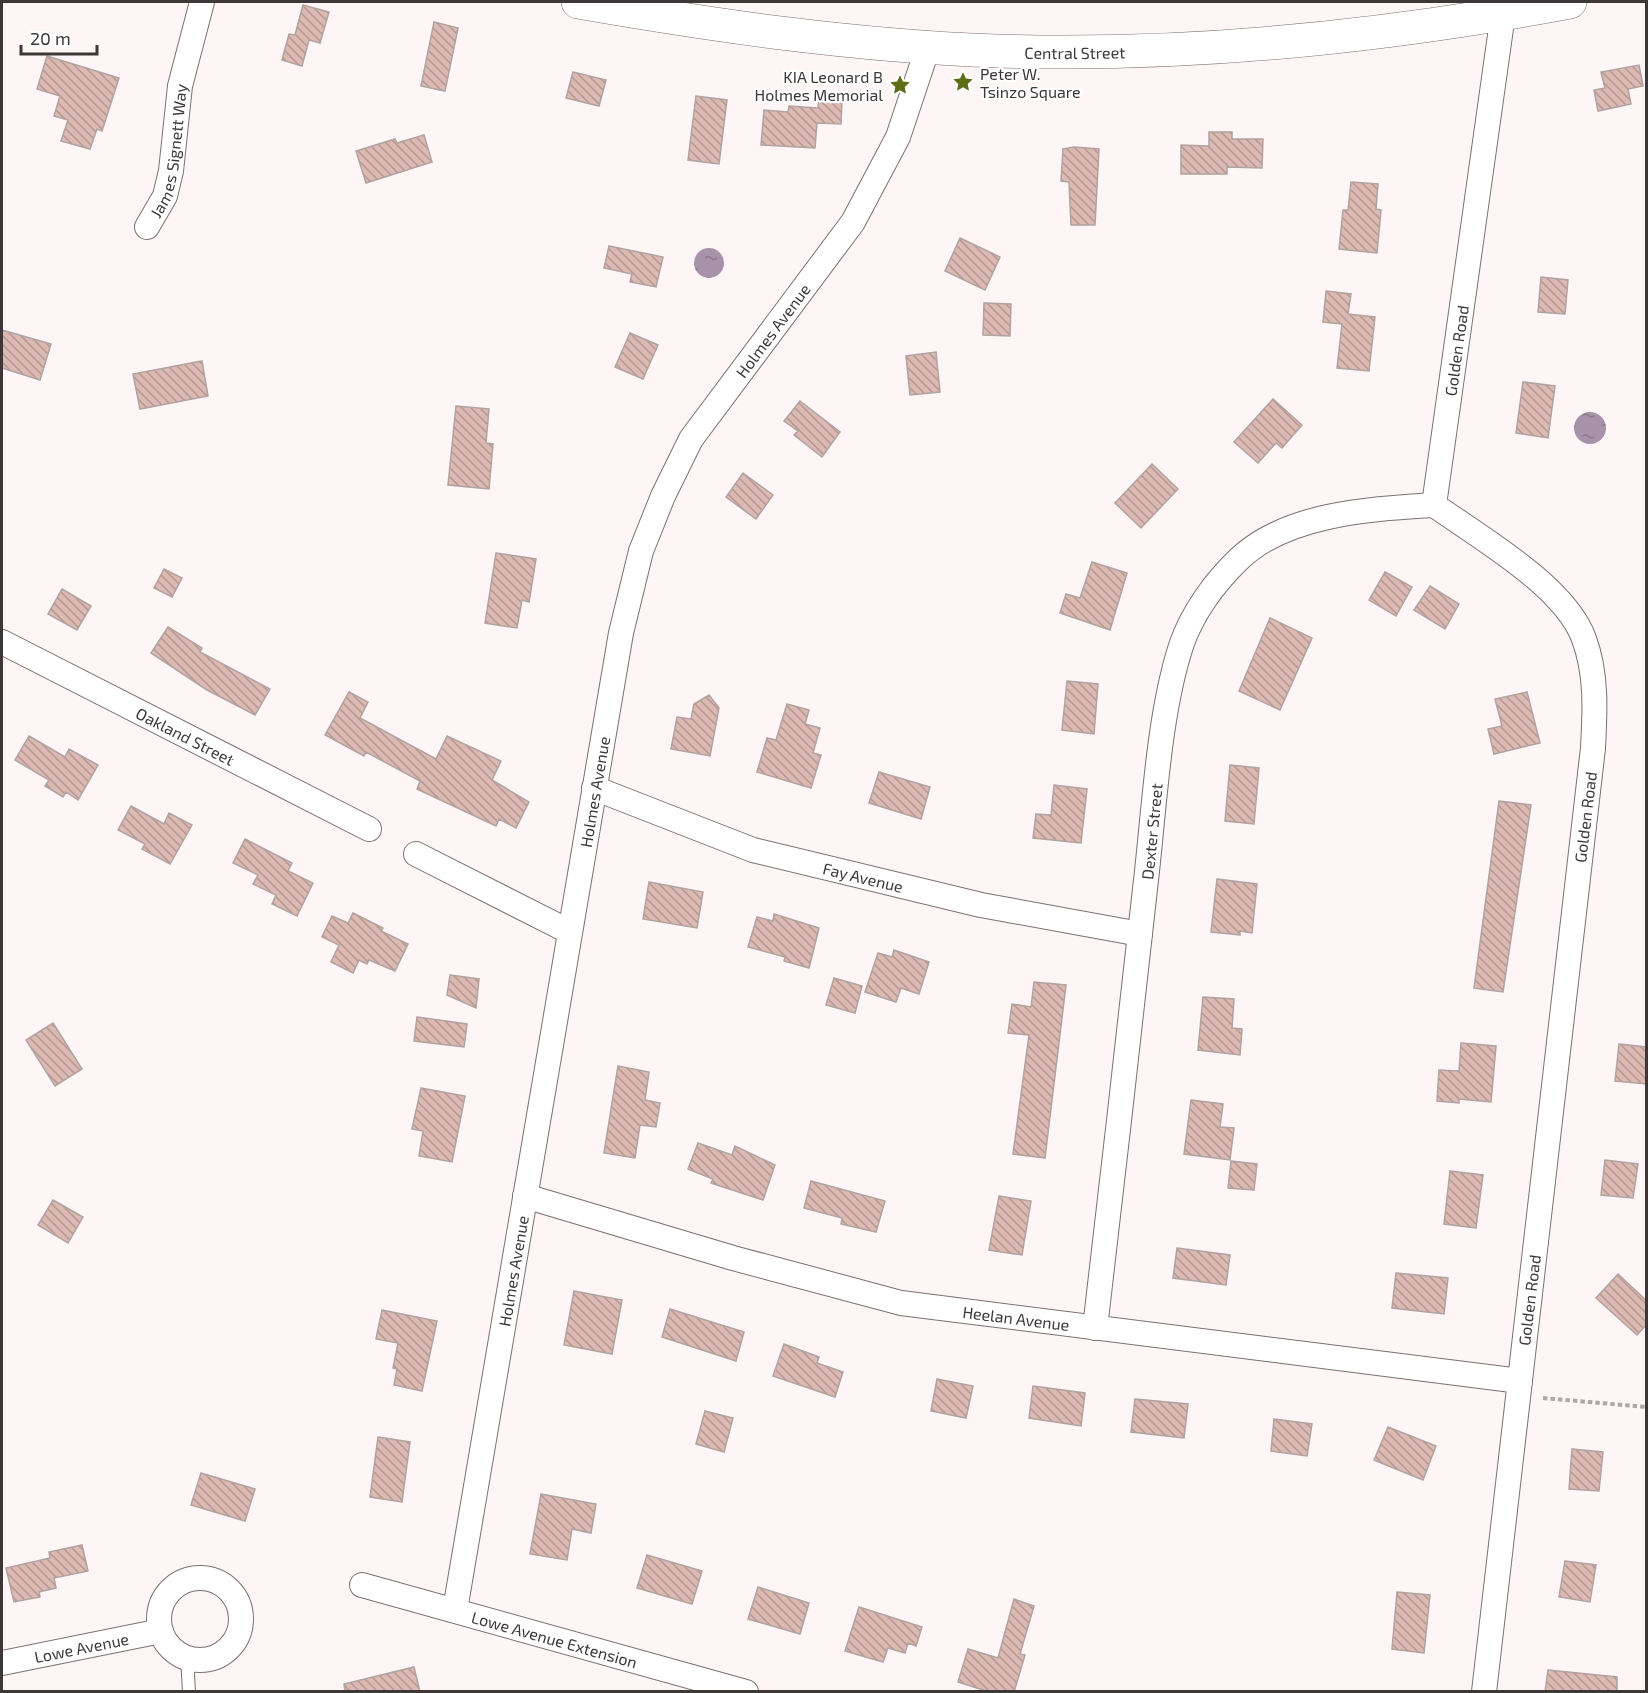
<svg xmlns="http://www.w3.org/2000/svg" width="1648" height="1693" font-family="'Exo 2',sans-serif">
<style>
.water{fill:url(#water-ripples)}
.building{fill:url(#building-back-hatch);stroke:#b0a3a0;stroke-width:1.5}
.lines{fill:none;stroke-linecap:round;stroke-linejoin:round}
.service-casing{stroke:#7c7071;stroke-width:14}
.minor-casing{stroke:#7c7071;stroke-width:26}
.secondary-casing{stroke:#7c7071;stroke-width:34}
.path{stroke:#afa7a8;stroke-width:4;stroke-dasharray:4.5 3;stroke-linecap:butt}
.service{stroke:#fff;stroke-width:12}
.minor{stroke:#fff;stroke-width:24}
.secondary{stroke:#fff;stroke-width:33}
.labels{text-anchor:middle;dominant-baseline:central;stroke-width:4.5;stroke-linejoin:round;paint-order:stroke}
.street-label{font-size:16px;fill:#3d3738;stroke:#fff}
.poi-label{font-size:16px;fill:#3d3738;stroke:#fff;text-anchor:start}
</style>
<defs>
<pattern id="water-ripples" width="26" height="14" patternUnits="userSpaceOnUse" patternTransform="scale(1.5)"><rect width="26" height="14" fill="#a892aa"/><path d="M2 4q2-2 4 0t4 0M15 11q2-2 4 0t4 0" fill="none" stroke="#8a788b"/></pattern>
<pattern id="building-back-hatch" width="6" height="6" patternUnits="userSpaceOnUse" patternTransform="scale(1.5)"><rect width="6" height="6" fill="#dcb9b2"/><path d="M-1 5l2 2M0 0l6 6M5-1l2 2" fill="none" stroke="#b49792"/></pattern>
</defs>
<rect width="100%" height="100%" fill="#fef5f6"/>
<path class="water" d="M694 263a15 15 0 1 1 30 0a15 15 0 1 1-30 0Z
M1574 428a16 16 0 1 1 32 0a16 16 0 1 1-32 0Z"/>
<path class="building" d="M303 5 329 12 320 43 309 40 302 66 282 60 289 34 295 35Z
M434 22 458 28 445 91 421 86Z
M47 56 119 78 102 131 97 129 90 149 61 141 68 120 54 116 60 96 37 89Z
M1639 65 1643 86 1628 89 1631 104 1598 111 1594 90 1605 88 1601 72Z
M573 72 606 80 599 106 566 98Z
M696 96 727 100 719 164 688 160Z
M819 97 842 98 841 124 817 123 815 148 761 145 764 110 788 112 789 106 818 108Z
M1209 132H1232V139H1263L1262 168 1227 167V174H1181V145L1209 146Z
M424 135 432 162 366 183 356 151 395 139 397 143Z
M1074 147 1099 149 1095 225H1071L1069 182 1061 181 1063 149Z
M1351 182 1378 184 1376 209 1381 210 1377 253 1339 249 1343 210H1348Z
M960 238 1000 257 985 290 945 271Z
M609 246 663 257 656 287 630 282 632 274 604 268Z
M1541 277 1568 280 1565 314 1538 312Z
M1326 291 1351 294 1348 314 1375 317 1369 371 1337 368 1342 324 1323 322Z
M984 303 1011 304 1010 336 983 335Z
M2 330 51 344 40 380 2 368Z
M630 333 658 345 643 379 615 367Z
M936 352 940 392 910 395 906 356Z
M202 361 208 396 140 409 133 374Z
M1523 382 1555 386 1548 438 1516 433Z
M1273 399 1302 425 1282 448 1276 443 1258 463 1234 442Z
M800 401 840 432 822 457 794 435 798 431 784 421Z
M456 406 489 409 486 443 493 444 489 489 448 485Z
M1152 464 1178 489 1141 528 1115 503Z
M743 473 773 495 756 519 726 497Z
M496 553 536 559 529 602 522 600 517 628 485 623Z
M1092 562 1127 573 1110 630 1060 613 1066 594 1080 598Z
M164 569 182 578 172 597 154 588Z
M1385 572 1412 587 1396 616 1369 600Z
M1430 586 1459 604 1445 629 1414 610Z
M62 589 91 606 77 630 48 614Z
M1270 618 1312 638 1280 710 1239 691Z
M168 627 202 648 200 652 270 689 255 715 207 690 151 653Z
M1067 681 1098 684 1094 734 1062 730Z
M349 692 368 702 360 718 436 759 447 736 501 761 492 780 529 802 516 828 499 819 496 826 417 789 420 781 366 752 364 756 325 735Z
M1527 692 1540 743 1494 754 1488 729 1502 726 1495 699Z
M709 695 719 708 710 756 671 749 677 717 691 719 694 704Z
M787 704 809 710 805 724 820 728 813 753 821 755 811 788 757 772 767 738 776 740Z
M29 736 65 757 69 749 98 765 78 800 66 792 63 797 45 786 49 780 15 760Z
M1230 765 1259 768 1254 824 1225 821Z
M879 772 930 787 921 819 869 803Z
M1054 785 1087 789 1081 843 1033 838 1036 814 1051 815Z
M1499 801 1531 805 1503 992 1474 988Z
M131 806 164 824 169 813 192 825 170 864 142 849 145 844 118 830Z
M245 839 292 863 288 871 313 883 297 916 272 904 276 895 253 884 258 875 233 863Z
M1217 879 1257 884 1252 933 1240 931V935L1211 932Z
M649 882 703 892 697 928 643 919Z
M353 913 383 928 381 931 408 944 395 971 369 960 367 964 359 960 353 973 331 962 339 945 322 937 332 916 348 923Z
M774 914 819 928 809 968 784 961 785 957 748 947 757 917 773 921Z
M894 950 929 962 919 994 901 988 896 1002 865 992 878 953 892 957Z
M450 975 479 979 476 1008 447 995Z
M834 978 862 986 855 1013 826 1005Z
M1034 982 1066 985 1045 1158 1013 1154 1029 1035 1008 1033 1012 1004 1031 1007Z
M1203 997 1234 999 1232 1028 1242 1029 1240 1055 1198 1050Z
M417 1017 467 1024 464 1047 414 1041Z
M53 1023 82 1069 55 1086 26 1040Z
M1461 1043 1496 1046 1491 1102 1459 1099V1103L1437 1101 1439 1070 1459 1071Z
M1619 1044 1647 1047V1084L1615 1081Z
M618 1066 649 1072 645 1100 660 1103 656 1127 640 1125 635 1158 604 1153Z
M421 1088 465 1096 452 1162 419 1156 423 1131 412 1129Z
M1191 1100 1223 1104 1220 1127 1234 1128 1230 1160 1184 1154Z
M698 1143 732 1155 735 1146 775 1165 763 1200 711 1183 713 1179 688 1169Z
M1605 1160 1638 1164 1633 1198 1601 1195Z
M1231 1161 1257 1164 1254 1190 1228 1188Z
M1450 1171 1483 1175 1476 1228 1444 1224Z
M811 1181 885 1201 876 1232 841 1224 842 1218 804 1208Z
M999 1196 1031 1201 1022 1255 989 1250Z
M53 1200 83 1217 68 1243 38 1225Z
M1177 1248 1230 1255 1226 1285 1173 1278Z
M1396 1273 1448 1278 1444 1314 1392 1308Z
M1618 1274 1647 1301V1324L1637 1335 1596 1298Z
M574 1291 622 1300 612 1354 564 1345Z
M670 1309 744 1332 736 1361 662 1337Z
M382 1310 437 1321 422 1391 394 1385 397 1369 393 1368 398 1343 376 1339Z
M784 1344 819 1357 817 1363 843 1372 835 1397 773 1376Z
M937 1379 973 1386 966 1418 931 1411Z
M1033 1386 1085 1393 1081 1426 1029 1418Z
M1135 1399 1188 1404 1184 1438 1131 1432Z
M705 1411 733 1418 724 1452 696 1444Z
M1274 1419 1312 1424 1307 1456 1271 1451Z
M1388 1427 1436 1446 1423 1480 1374 1460Z
M378 1437 410 1442 402 1502 370 1497Z
M1572 1449 1603 1452 1599 1491 1569 1489Z
M201 1473 255 1489 245 1521 191 1505Z
M541 1494 596 1504 591 1533 572 1529 567 1560 530 1554Z
M82 1545 88 1571 54 1578 56 1588 39 1592 40 1597 14 1602 6 1568 50 1558 49 1552Z
M647 1555 702 1571 692 1604 637 1588Z
M1565 1561 1596 1565 1590 1602 1559 1597Z
M758 1587 809 1603 800 1634 748 1619Z
M1397 1592 1430 1595 1424 1653 1392 1649Z
M1014 1599 1034 1606 1020 1654 1025 1655 1014 1692H989L958 1682 968 1649 998 1658Z
M859 1607 922 1627 916 1646 908 1643 905 1653 888 1648 883 1662 845 1651Z
M414 1667 420 1692H345L344 1684Z
M1548 1670 1617 1677V1692H1545Z"/>
<g class="lines">
<g class="service-casing">
<path id="service" d="M187 1657 189 1692"/>
</g>
<g class="minor-casing">
<g id="minor">
<path id="s1" d="M147 227 165 196 171 171 180 86 202 2"/>
<path d="M1434 505C1479 537 1565 586 1584 639 1597 674 1595 711 1593 748L1484 1692"/>
<path id="s2" d="M1434 505 1503 14"/>
<path id="s3" d="M2 642 369 829"/>
<path id="s4" d="M594 788 753 850 981 905 1140 934"/>
<path d="M416 854 570 932"/>
<path id="s5" d="M525 1196 733 1258 901 1303 1520 1381"/>
<path id="s6" d="M1095 1328C1112 1182 1129 1035 1145 889 1154 814 1158 717 1181 646 1192 613 1215 582 1239 559 1287 513 1372 509 1434 505"/>
<circle cx="200" cy="1619" r="41"/>
<path id="s7" d="M362 1585 746 1692"/>
<path id="s8" d="M455 1610 621 633 641 551 663 496 691 439 853 222 898 137 928 47"/>
<path id="s9" d="M2 1663 161 1631"/>
</g>
</g>
<g class="secondary-casing">
<g id="secondary">
<path id="s10" d="M578 2C716 26 856 46 996 51 1188 57 1382 37 1570 2"/>
</g>
</g>
<path class="path" d="M1543 1398 1646 1407"/>
<use href="#service" class="service"/>
<use href="#minor" class="minor"/>
<use href="#secondary" class="secondary"/>
</g>
<defs>
<g id="sight-bare" transform="scale(1.62)"><path d="M0-6L1.8-2.2L6-1.7L2.9 1.2L3.7 5.4L0 3.3L-3.7 5.4L-2.9 1.2L-6-1.7L-1.8-2.2Z" fill="#5d6d18" stroke="#fff" stroke-width="2.5" paint-order="stroke"/></g>
</defs>
<g fill-rule="evenodd">
<use href="#sight-bare" x="963" y="82"/>
<use href="#sight-bare" x="900" y="85"/>
</g>
<g class="labels">
<g class="street-label">
<text stroke="none"><textPath href="#s10" startOffset="500">Central Street</textPath></text>
<text stroke="none"><textPath href="#s1" startOffset="81">James Signett Way</textPath></text>
<text stroke="none"><textPath href="#s8" startOffset="1334">Holmes Avenue</textPath></text>
<text stroke="none"><textPath href="#s2" startOffset="156">Golden Road</textPath></text>
<text stroke="none"><textPath href="#s3" startOffset="206">Oakland Street</textPath></text>
<text stroke="none"><textPath href="#s8" startOffset="830">Holmes Avenue</textPath></text>
<text transform="translate(1585 817) rotate(-83)">Golden Road</text>
<text stroke="none"><textPath href="#s6" startOffset="500">Dexter Street</textPath></text>
<text stroke="none"><textPath href="#s4" startOffset="284">Fay Avenue</textPath></text>
<text stroke="none"><textPath href="#s8" startOffset="344">Holmes Avenue</textPath></text>
<text transform="translate(1529 1300) rotate(-83)">Golden Road</text>
<text stroke="none"><textPath href="#s5" startOffset="507">Heelan Avenue</textPath></text>
<text stroke="none"><textPath href="#s7" startOffset="200">Lowe Avenue Extension</textPath></text>
<text stroke="none"><textPath href="#s9" startOffset="81">Lowe Avenue</textPath></text>
</g>
<g class="poi-label">
<text x="980" y="73">Peter W.<tspan x="980" dy="18">Tsinzo Square</tspan></text>
<text x="883" y="76" text-anchor="end">KIA Leonard B<tspan x="883" dy="18">Holmes Memorial</tspan></text>
</g>
</g>
<rect width="1648" height="1693" fill="none" stroke="#3d3738" stroke-width="6"/>
<path d="M21 45v9h76v-9" fill="none" stroke="#3d3738" stroke-width="3"/>
<text x="30" y="45" font-size="18" fill="#3d3738" stroke="#ffffff" stroke-width="4.5" paint-order="stroke">20 m</text>
</svg>
